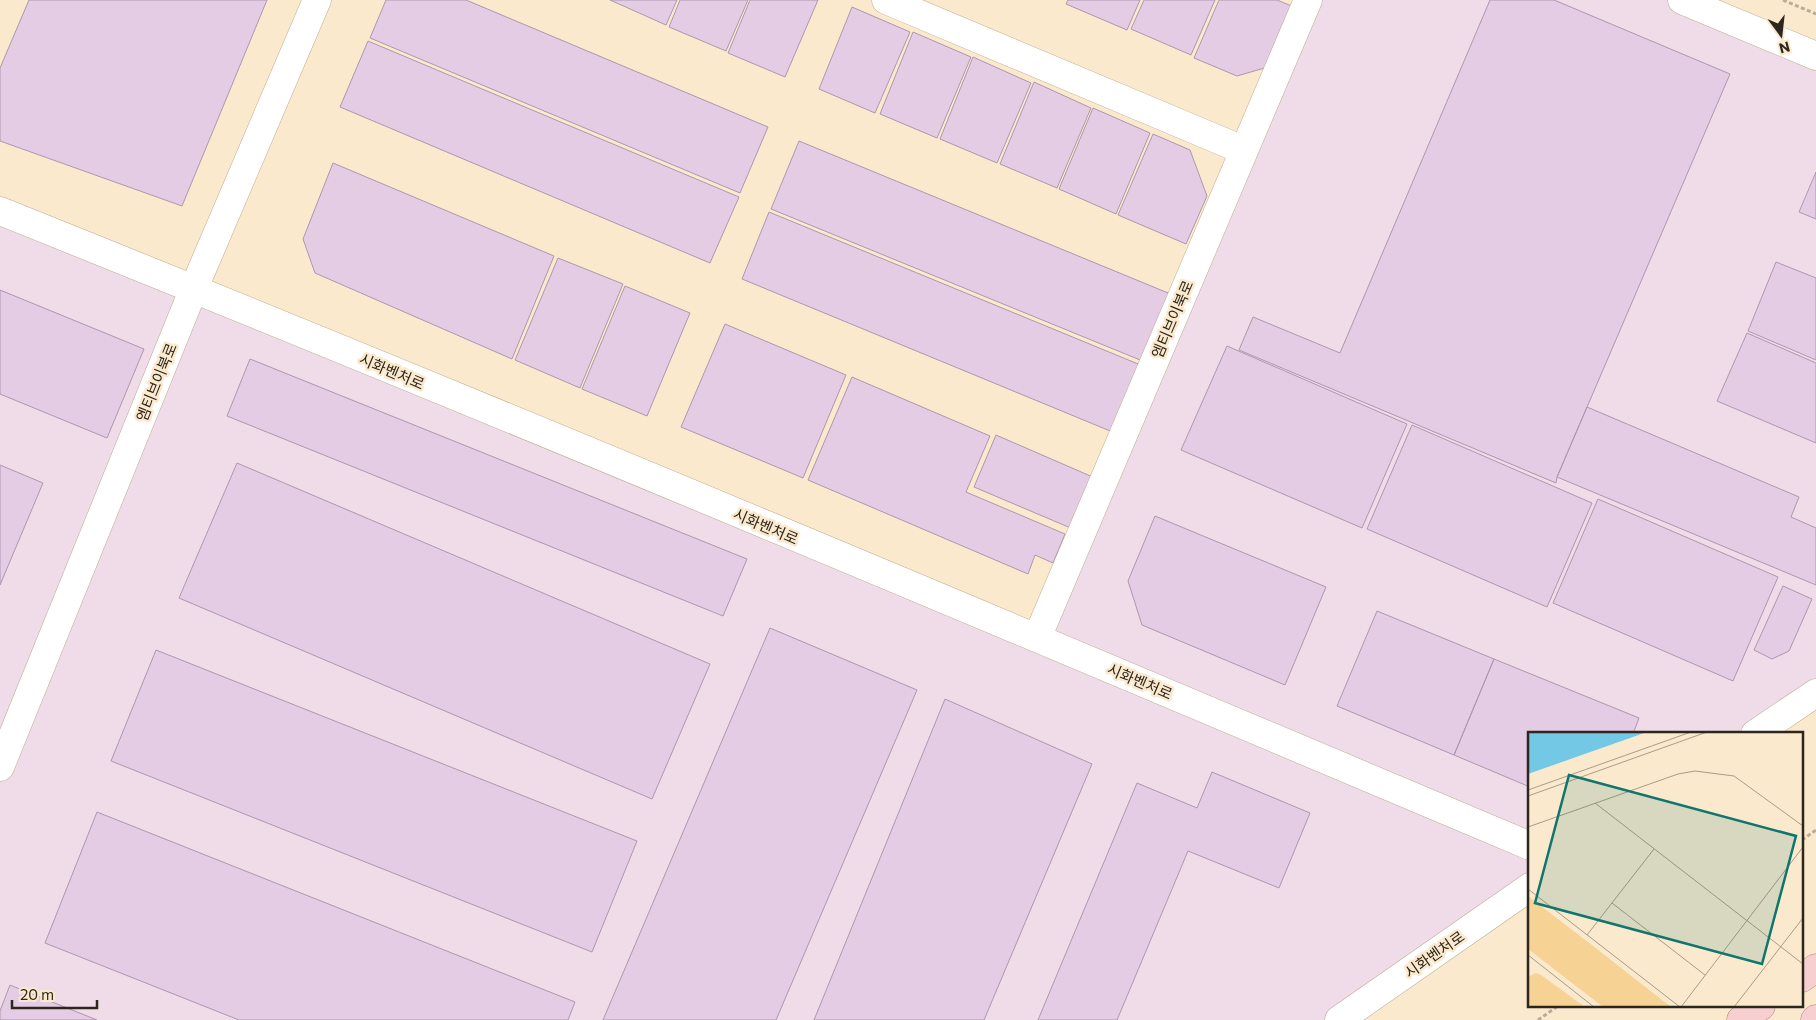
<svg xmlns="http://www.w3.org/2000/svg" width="1816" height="1020" font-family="Commissioner,'Noto Sans KR',sans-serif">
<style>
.industrial{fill:#f0dbe9}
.building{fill:#e3cce4;stroke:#ad97ae}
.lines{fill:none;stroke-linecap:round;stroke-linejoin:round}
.minor-casing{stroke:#bcac91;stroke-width:29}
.major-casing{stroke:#ae7f7e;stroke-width:29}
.path{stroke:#baac96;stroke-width:3;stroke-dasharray:4 2.5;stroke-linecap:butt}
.minor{stroke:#fff;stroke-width:28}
.major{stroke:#f8cfd1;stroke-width:28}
.labels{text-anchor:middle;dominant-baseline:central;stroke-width:5;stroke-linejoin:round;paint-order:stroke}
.street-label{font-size:15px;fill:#2d261c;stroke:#fbe9ce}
.inset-road{fill:none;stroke:#a99b87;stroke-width:1}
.view{fill:#0f766e;fill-opacity:0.15;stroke:#0f766e;stroke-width:2.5}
.inset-edge{fill:none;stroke:#2d261c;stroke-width:2.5}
</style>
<rect width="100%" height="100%" fill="#fbe9ce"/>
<path class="industrial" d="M1309 0H1682L1816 56V693L1755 734H1530V887L1339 1020H0V212L1037 638Z"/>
<path class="building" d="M29 0H267L182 206 0 141V68Z
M386 0H466L768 127 740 193 370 38Z
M610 0H677L666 25Z
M680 0H748L726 51 669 27Z
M750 0H818L785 77 728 53Z
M1068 0H1140L1127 30 1066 4Z
M1144 0H1215L1191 55 1131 29Z
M1219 0H1277L1294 7 1268 67 1237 76 1194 58Z
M1490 0H1554L1730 74 1557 477 1556 483 1239 350 1253 317 1340 353Z
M852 7 910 32 875 113 819 89Z
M913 32 971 57 937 138 880 114Z
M368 41 739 197 710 263 340 107Z
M973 57 1031 83 997 163 940 139Z
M1034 82 1091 108 1057 188 1000 164Z
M1093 108 1150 133 1116 214 1059 189Z
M1153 134 1190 150 1207 196 1186 244 1118 215Z
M799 141 1173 295 1145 362 771 209Z
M333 163 554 256 512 359 315 273 303 239Z
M1816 172V219L1799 212Z
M769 212 1143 366 1115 433 742 279Z
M558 258 623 284 580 388 515 360Z
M1776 262 1816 278V360L1748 331Z
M625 286 690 313 647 416 582 389Z
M0 290 144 349 107 438 0 394Z
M725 324 846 375 803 478 681 427Z
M1747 333 1816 363V443L1717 401Z
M1227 346 1407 424 1362 528 1181 450Z
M250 359 747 559 723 616 227 416Z
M852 377 990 436 966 492 1065 534 1053 563 1035 555 1028 574 808 480Z
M1587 407 1799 497 1791 517 1816 528V585L1557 477Z
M1412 425 1592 503 1547 607 1367 529Z
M996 435 1095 478 1073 529 974 487Z
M237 463 710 664 652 799 179 598Z
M0 465 43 483 0 585Z
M1598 499 1778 577 1733 681 1553 603Z
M1155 516 1326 587 1285 685 1142 625 1128 581Z
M1783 586 1812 599 1789 651 1772 659 1754 650Z
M1377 611 1494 659 1454 755 1337 706Z
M770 628 917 690 776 1020H603Z
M156 650 637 841 592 952 111 761Z
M1494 659 1639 718 1633 734H1530V787L1454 755Z
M945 699 1092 764 984 1020H814Z
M1212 772 1310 813 1279 888 1188 851 1117 1020H1038L1137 783 1197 808Z
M97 812 575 1002 568 1020H239L45 943Z
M10 985 97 1020H0V1011Z"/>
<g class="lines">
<g class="minor-casing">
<path id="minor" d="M886 0 1243 150
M1682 0 1816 56
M0 211C512 416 1021 631 1530 846
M1037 638 1308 0
M1755 734 1816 693
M0 767 194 288 317 0
M1339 1020 1530 887"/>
</g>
<g class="major-casing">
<path id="major" d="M1802 978 1816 968
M1741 1020 1761 1006
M1815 1020 1816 1019"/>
</g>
<path class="path" d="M1783 0 1816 14
M1802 840 1816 830
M1538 1020 1558 1006"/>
<use href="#minor" class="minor"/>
<use href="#major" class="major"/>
</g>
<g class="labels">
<g class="street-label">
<text transform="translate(1172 319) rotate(-67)">엠티브이북로</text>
<text transform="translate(392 371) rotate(23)">시화벤처로</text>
<text transform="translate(156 382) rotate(-68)">엠티브이북로</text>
<text transform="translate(766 526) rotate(23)">시화벤처로</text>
<text transform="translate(1140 681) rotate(23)">시화벤처로</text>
<text transform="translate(1434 954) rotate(-35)">시화벤처로</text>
</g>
</g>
<g transform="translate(1528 732)">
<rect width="275" height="275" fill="#fbe9ce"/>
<path d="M0 164 65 214 143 275H75L70 271 0 217ZM8 241 13 243 57 275H0V245Z" fill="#f7d295"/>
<path d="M0 0H119L0 42Z" fill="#72c8e5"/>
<path class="inset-road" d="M0 58 163 0M0 64 179 0M67 71 275 232M0 95 150 42 167 39 206 44 275 94M0 157 152 275M84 171 177 243M59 203 126 117M0 223 66 275M153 275 275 115M206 275 275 186"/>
<path class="view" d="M41 43 268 104 234 232 7 171Z"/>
<rect width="275" height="275" class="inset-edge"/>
</g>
<g transform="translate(1781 35) rotate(165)" stroke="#fbe9ce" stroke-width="4" paint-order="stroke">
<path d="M0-4L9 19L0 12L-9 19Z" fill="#2d261c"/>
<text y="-8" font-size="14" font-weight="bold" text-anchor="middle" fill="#2d261c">N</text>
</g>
<path d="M12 1000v8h85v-8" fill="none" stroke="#2d261c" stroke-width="2.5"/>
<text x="20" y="1000" font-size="15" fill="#2d261c" stroke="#fbe9ce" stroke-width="4" paint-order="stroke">20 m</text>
</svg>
